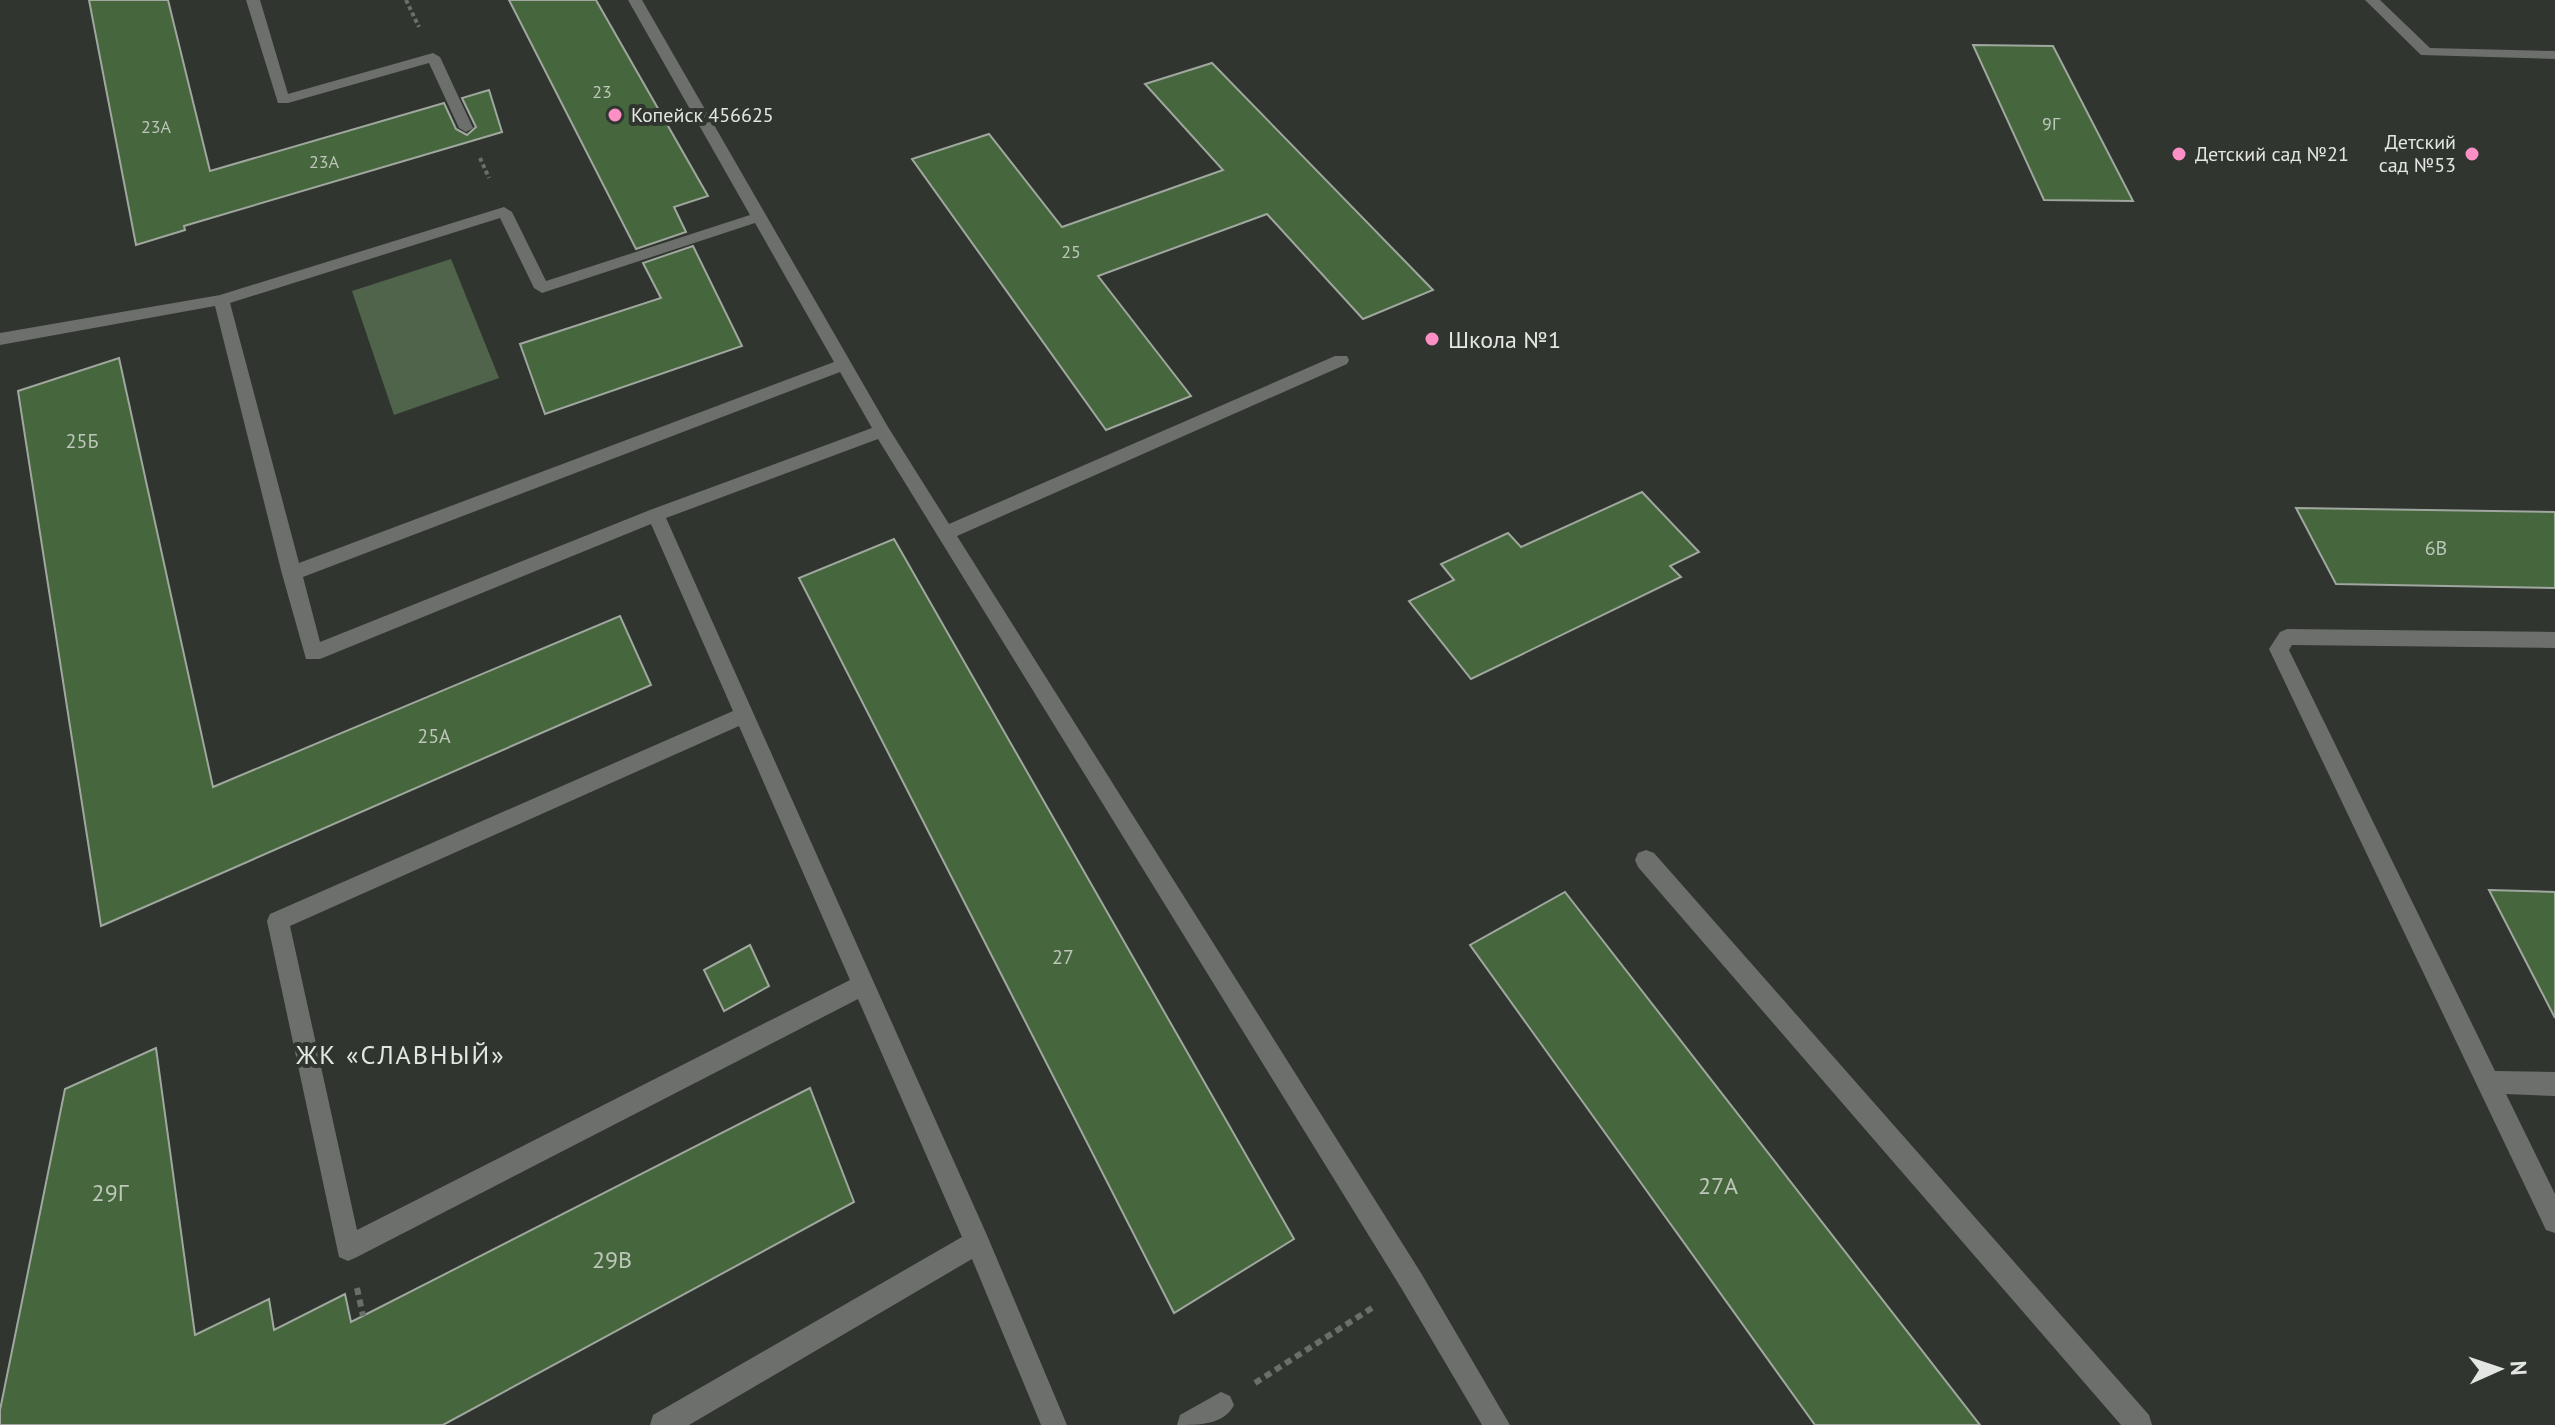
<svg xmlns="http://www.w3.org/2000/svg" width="2555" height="1425" font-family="'PT Sans',sans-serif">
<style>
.green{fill:#4f644a}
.building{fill:#46663d;stroke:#a0a79f;stroke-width:2}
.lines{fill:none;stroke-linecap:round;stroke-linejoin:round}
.path-far1{stroke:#6a6f69;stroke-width:4;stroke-dasharray:4 3;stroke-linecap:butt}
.path{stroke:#6a6f69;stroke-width:6;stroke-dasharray:7 5;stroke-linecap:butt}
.lane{fill:#6d6f6c;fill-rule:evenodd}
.poi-dot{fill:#fb8fc6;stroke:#30362f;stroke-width:3}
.labels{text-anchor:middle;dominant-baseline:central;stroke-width:8;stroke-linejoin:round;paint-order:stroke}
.far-number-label{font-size:18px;fill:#bcc6b9}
.far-poi-label{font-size:20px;fill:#e3e6e2;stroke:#30362f;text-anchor:start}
.number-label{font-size:20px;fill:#bcc6b9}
.poi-label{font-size:24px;fill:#e3e6e2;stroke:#30362f;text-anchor:start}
.near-number-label{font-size:24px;fill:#bcc6b9}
.neighbourhood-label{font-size:26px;letter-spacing:2px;fill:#e3e6e2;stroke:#30362f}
</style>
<rect width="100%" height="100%" fill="#30362f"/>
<path class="green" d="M451 259 499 378 394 415 352 291Z"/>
<path class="building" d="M89 0H168L210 171 444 103 456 129 467 135 476 127 462 98 489 90 502 132 184 226 185 230 136 245Z
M509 0H596L708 196 674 207 686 232 636 249Z
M1973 45 2053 46 2133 201 2044 200Z
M1212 63 1433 290 1363 319 1267 214 1098 276 1191 396 1106 430 912 159 989 134 1062 227 1223 170 1145 84Z
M693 246 742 346 545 414 520 344 661 298 643 263Z
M119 358 213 787 620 616 651 685 101 926 18 391Z
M1642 492 1699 552 1670 566 1681 577 1471 679 1409 601 1454 580 1441 564 1508 533 1521 547Z
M2296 508 2555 512V588L2336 584Z
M894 539 1294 1239 1174 1313 799 578Z
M2489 890 2555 892V1018Z
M1565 892 1980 1425H1815L1470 945Z
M750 945 769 986 724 1011 704 970Z
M156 1048 195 1335 269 1299 274 1330 345 1294 351 1322 810 1088 854 1202 443 1425H0V1410L65 1089Z"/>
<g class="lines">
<path class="path-far1" d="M406 0 419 27
M480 158 489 178"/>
<path class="path" d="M357 1288 363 1316
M1255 1383 1375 1306"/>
<path class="lane" d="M246 0H260L288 94 433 53 440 57 473 128 466 132 459 128 429 63 288 103H278Z
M628 0H642L888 427 949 524 1335 356H1347L1349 360 1347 364 957 536 1421 1273 1510 1425H1482L1403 1291 878 439 666 518 986 1233 1067 1425H1041L972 1259 689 1425H650L653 1415 962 1237 858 999 357 1257 348 1261 339 1257 267 921 270 914 733 711 651 524 320 659H306L282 574 215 306 0 345V333L220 295 504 207 512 212 546 281 750 215ZM500 218 534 288 542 293 755 223 834 362 299 563 230 303ZM840 372 872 428 650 510 320 642 303 577ZM739 726 850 980 357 1230 290 926Z
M2365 0H2380L2430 48 2555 51V59L2421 55Z
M2287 629 2555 632V648L2292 645 2289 650 2495 1071 2555 1072V1096L2506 1094 2555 1194V1233L2546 1230 2269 649 2280 632Z
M1646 850 1654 853 2149 1415 2152 1425H2121L1638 867 1635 860 1638 853Z
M1221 1392 1230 1396 1234 1405C1224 1425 1199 1425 1177 1425L1180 1415Z"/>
</g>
<g class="poi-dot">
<circle cx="615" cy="115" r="8"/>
<circle cx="2179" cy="154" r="8"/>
<circle cx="2472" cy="154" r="8"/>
<circle cx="1432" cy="339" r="8"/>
</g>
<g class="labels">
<g class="far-number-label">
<text x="602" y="91">23</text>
<text x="2051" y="123">9Г</text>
<text x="156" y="126">23А</text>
<text x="324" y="161">23А</text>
<text x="1071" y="251">25</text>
</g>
<g class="far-poi-label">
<text x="631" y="115">Копейск 456625</text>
<text x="2456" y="142" text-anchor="end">Детский<tspan x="2456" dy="23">сад №53</tspan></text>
<text x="2195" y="154">Детский сад №21</text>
</g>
<g class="number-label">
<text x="82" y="441">25Б</text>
<text x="2436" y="548">6В</text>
<text x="434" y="736">25А</text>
<text x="1063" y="957">27</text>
</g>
<g class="poi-label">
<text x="1448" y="339">Школа №1</text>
</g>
<g class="near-number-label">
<text x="1718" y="1185">27А</text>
<text x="110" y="1192">29Г</text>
<text x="612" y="1259">29В</text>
</g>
<g class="neighbourhood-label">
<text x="401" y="1054">ЖК «СЛАВНЫЙ»</text>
</g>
</g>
<g transform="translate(2499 1369) rotate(87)" stroke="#30362f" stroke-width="6" paint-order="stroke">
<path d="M0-6L14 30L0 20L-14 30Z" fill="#e3e6e2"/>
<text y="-12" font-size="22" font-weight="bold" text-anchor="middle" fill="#e3e6e2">N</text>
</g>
</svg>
